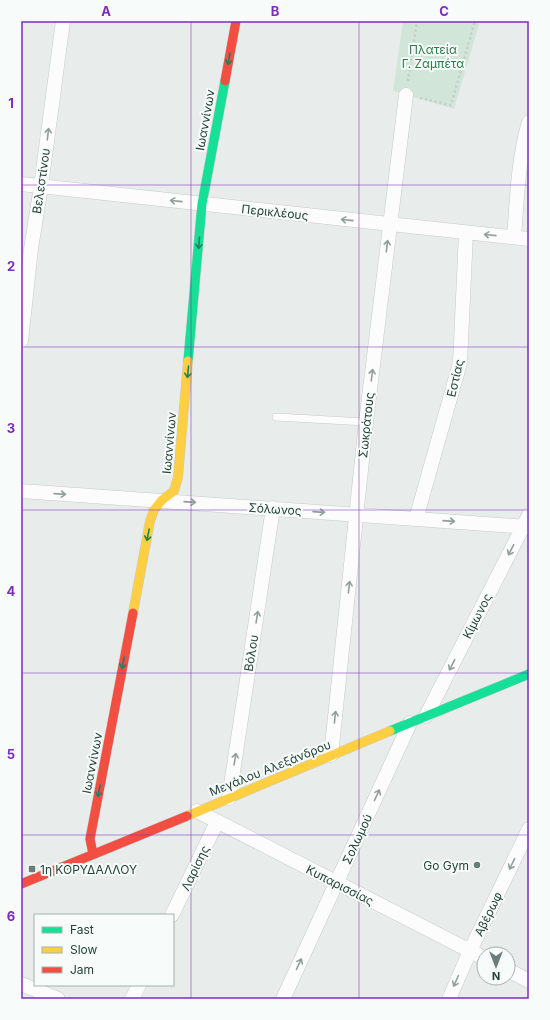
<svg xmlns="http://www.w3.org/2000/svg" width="550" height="1020" font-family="Inter,sans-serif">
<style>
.green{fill:#d1e6d8}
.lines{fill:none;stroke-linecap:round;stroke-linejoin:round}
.lane-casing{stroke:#c5cac8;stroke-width:8}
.street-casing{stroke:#c5cac8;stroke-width:15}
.fast-casing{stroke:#c3cbc8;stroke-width:10}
.slow-casing{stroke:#c3cbc8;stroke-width:10}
.jam-casing{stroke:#c3cbc8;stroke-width:10}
.path{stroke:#c3ccca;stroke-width:2.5;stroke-dasharray:2 3;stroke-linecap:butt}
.lane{stroke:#fcfcfc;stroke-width:7}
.street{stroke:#fcfcfc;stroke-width:14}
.fast{stroke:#16e098;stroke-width:9}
.slow{stroke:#ffcf43;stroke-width:9}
.jam{stroke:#f24e42;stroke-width:9}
.oneway{stroke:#1e8160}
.oneway2{stroke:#909f9b}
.grid{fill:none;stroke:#7b2cbf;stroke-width:1;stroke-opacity:0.55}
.poi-dot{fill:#697e78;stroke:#f7fbf9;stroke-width:1.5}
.labels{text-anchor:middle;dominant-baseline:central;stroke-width:4;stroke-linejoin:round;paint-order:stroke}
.park-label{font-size:12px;fill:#2d7a4b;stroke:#f7fbf9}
.street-label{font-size:12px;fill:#24423a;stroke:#f7fbf9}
.poi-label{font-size:12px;fill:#24423a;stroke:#f7fbf9;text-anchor:end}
.neatline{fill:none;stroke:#7b2cbf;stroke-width:1.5}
.grid-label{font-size:13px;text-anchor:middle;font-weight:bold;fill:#7b2cbf}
</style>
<rect width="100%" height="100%" fill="#e8edeb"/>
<path class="green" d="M403 21H480L454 109 393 91Z"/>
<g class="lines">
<g class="lane-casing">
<path id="lane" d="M276 417 366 422"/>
</g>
<g class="street-casing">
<path id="street" d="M21 184 529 239
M514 237C517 199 518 159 529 122
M21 341 31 249 41 186 63 21
M21 491 529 527
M416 519 460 363 466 233
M426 716 529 515
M331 755 366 422 406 95
M229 798 273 508
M197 811 484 958
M172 915 217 822
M508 970 529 981
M21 984 58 999
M132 999 139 985
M283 999 410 723
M449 999 470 951 529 829"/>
</g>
<g class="fast-casing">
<path id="fast" d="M188 361 202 204 225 81
M390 731 529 674"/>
</g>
<g class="slow-casing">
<path id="slow" d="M133 613 150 521 154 510 162 500 174 491 178 477 188 361
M187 816 390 731"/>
</g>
<g class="jam-casing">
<path id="jam" d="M225 81 236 21
M93 854 90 839 133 613
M21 884 187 816"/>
</g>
<path class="path" d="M408 81 417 21
M420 98 451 105 475 21"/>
<use href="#lane" class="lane"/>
<use href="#street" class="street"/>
<use href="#fast" class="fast"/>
<use href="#slow" class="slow"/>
<use href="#jam" class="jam"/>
</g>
<defs><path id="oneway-shaft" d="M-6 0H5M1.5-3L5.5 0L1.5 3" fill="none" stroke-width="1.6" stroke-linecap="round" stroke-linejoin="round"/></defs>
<g class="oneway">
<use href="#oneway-shaft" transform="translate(229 59) rotate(100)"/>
<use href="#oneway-shaft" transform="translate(199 243) rotate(95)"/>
<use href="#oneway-shaft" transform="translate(188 372) rotate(95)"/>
<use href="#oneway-shaft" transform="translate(148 535) rotate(101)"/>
<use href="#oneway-shaft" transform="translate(123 663) rotate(101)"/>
<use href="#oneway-shaft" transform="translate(99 791) rotate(101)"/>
</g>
<g class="oneway2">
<use href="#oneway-shaft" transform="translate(48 134) rotate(-83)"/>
<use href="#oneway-shaft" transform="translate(176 201) rotate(-174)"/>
<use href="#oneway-shaft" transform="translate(347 220) rotate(-174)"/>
<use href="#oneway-shaft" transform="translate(490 235) rotate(-174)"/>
<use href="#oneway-shaft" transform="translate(387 246) rotate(-83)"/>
<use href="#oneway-shaft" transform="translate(372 375) rotate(-83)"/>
<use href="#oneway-shaft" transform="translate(60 494) rotate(4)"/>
<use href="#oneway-shaft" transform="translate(190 502) rotate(4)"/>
<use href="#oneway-shaft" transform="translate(319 512) rotate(4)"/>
<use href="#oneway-shaft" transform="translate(449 521) rotate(4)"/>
<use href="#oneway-shaft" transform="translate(511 550) rotate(117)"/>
<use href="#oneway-shaft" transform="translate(349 587) rotate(-84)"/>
<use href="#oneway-shaft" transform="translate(257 617) rotate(-81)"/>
<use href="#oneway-shaft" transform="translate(452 665) rotate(117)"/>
<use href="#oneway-shaft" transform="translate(335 717) rotate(-84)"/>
<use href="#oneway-shaft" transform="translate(235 759) rotate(-81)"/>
<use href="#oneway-shaft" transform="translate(377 795) rotate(-65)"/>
<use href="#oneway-shaft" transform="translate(512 864) rotate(116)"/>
<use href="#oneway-shaft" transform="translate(299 964) rotate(-65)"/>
<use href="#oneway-shaft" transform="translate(456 981) rotate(114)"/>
</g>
<path class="grid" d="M191 21V999M359 21V999M21 185H529M21 347H529M21 510H529M21 673H529M21 835H529"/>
<g class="poi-dot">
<circle cx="477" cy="865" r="4"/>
<rect x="28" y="865" width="8" height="8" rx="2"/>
</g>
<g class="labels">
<g class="park-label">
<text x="433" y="49">Πλατεία<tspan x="433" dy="14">Γ. Ζαμπέτα</tspan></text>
</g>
<g class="street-label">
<text transform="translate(205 120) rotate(-80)">Ιωαννίνων</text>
<text transform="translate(41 181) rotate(-82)">Βελεστίνου</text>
<text transform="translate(275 212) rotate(6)">Περικλέους</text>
<text transform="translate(455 378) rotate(-77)">Εστίας</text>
<text transform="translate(366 425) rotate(-84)">Σωκράτους</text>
<text transform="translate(169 443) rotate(-85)">Ιωαννίνων</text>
<text transform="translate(275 509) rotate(4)">Σόλωνος</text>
<text transform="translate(477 616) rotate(-63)">Κίμωνος</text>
<text transform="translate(251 653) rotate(-81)">Βόλου</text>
<text transform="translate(92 763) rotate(-79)">Ιωαννίνων</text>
<text transform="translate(270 768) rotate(-22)">Μεγάλου Αλεξάνδρου</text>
<text transform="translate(357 839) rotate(-65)">Σολωμού</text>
<text transform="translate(195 868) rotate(-64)">Λαρίσης</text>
<text transform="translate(340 885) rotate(27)">Κυπαρισσίας</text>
<text transform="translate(488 914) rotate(-64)">Αβέρωφ</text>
</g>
<g class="poi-label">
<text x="469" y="865">Go Gym</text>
<text x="40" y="869" text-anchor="start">1η ΚΟΡΥΔΑΛΛΟΥ</text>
</g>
</g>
<rect width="550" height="1020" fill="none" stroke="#f7fbf9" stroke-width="44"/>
<rect x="34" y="914" width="140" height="72" fill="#f7fbf9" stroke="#a3b1ad"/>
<rect x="42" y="927" width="20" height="6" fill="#16e098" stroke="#a3b1ad"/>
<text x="70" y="934" font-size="12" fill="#24423a">Fast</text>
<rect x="42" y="947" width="20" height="6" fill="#ffcf43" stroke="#a3b1ad"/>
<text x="70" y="954" font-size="12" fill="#24423a">Slow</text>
<rect x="42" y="967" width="20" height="6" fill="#f24e42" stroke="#a3b1ad"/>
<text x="70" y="974" font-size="12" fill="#24423a">Jam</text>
<g transform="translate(496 966) rotate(180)"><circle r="19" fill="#f7fbf9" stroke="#a3b1ad"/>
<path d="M0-3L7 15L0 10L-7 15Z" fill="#697e78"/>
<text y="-6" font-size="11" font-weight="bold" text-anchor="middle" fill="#24423a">N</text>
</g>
<rect x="22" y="22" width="506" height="976" class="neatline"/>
<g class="grid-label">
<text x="106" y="16">A</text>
<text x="275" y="16">B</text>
<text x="444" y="16">C</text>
<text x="11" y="108">1</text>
<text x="11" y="271">2</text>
<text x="11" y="433">3</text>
<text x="11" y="596">4</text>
<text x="11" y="759">5</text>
<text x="11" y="921">6</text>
</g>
</svg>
